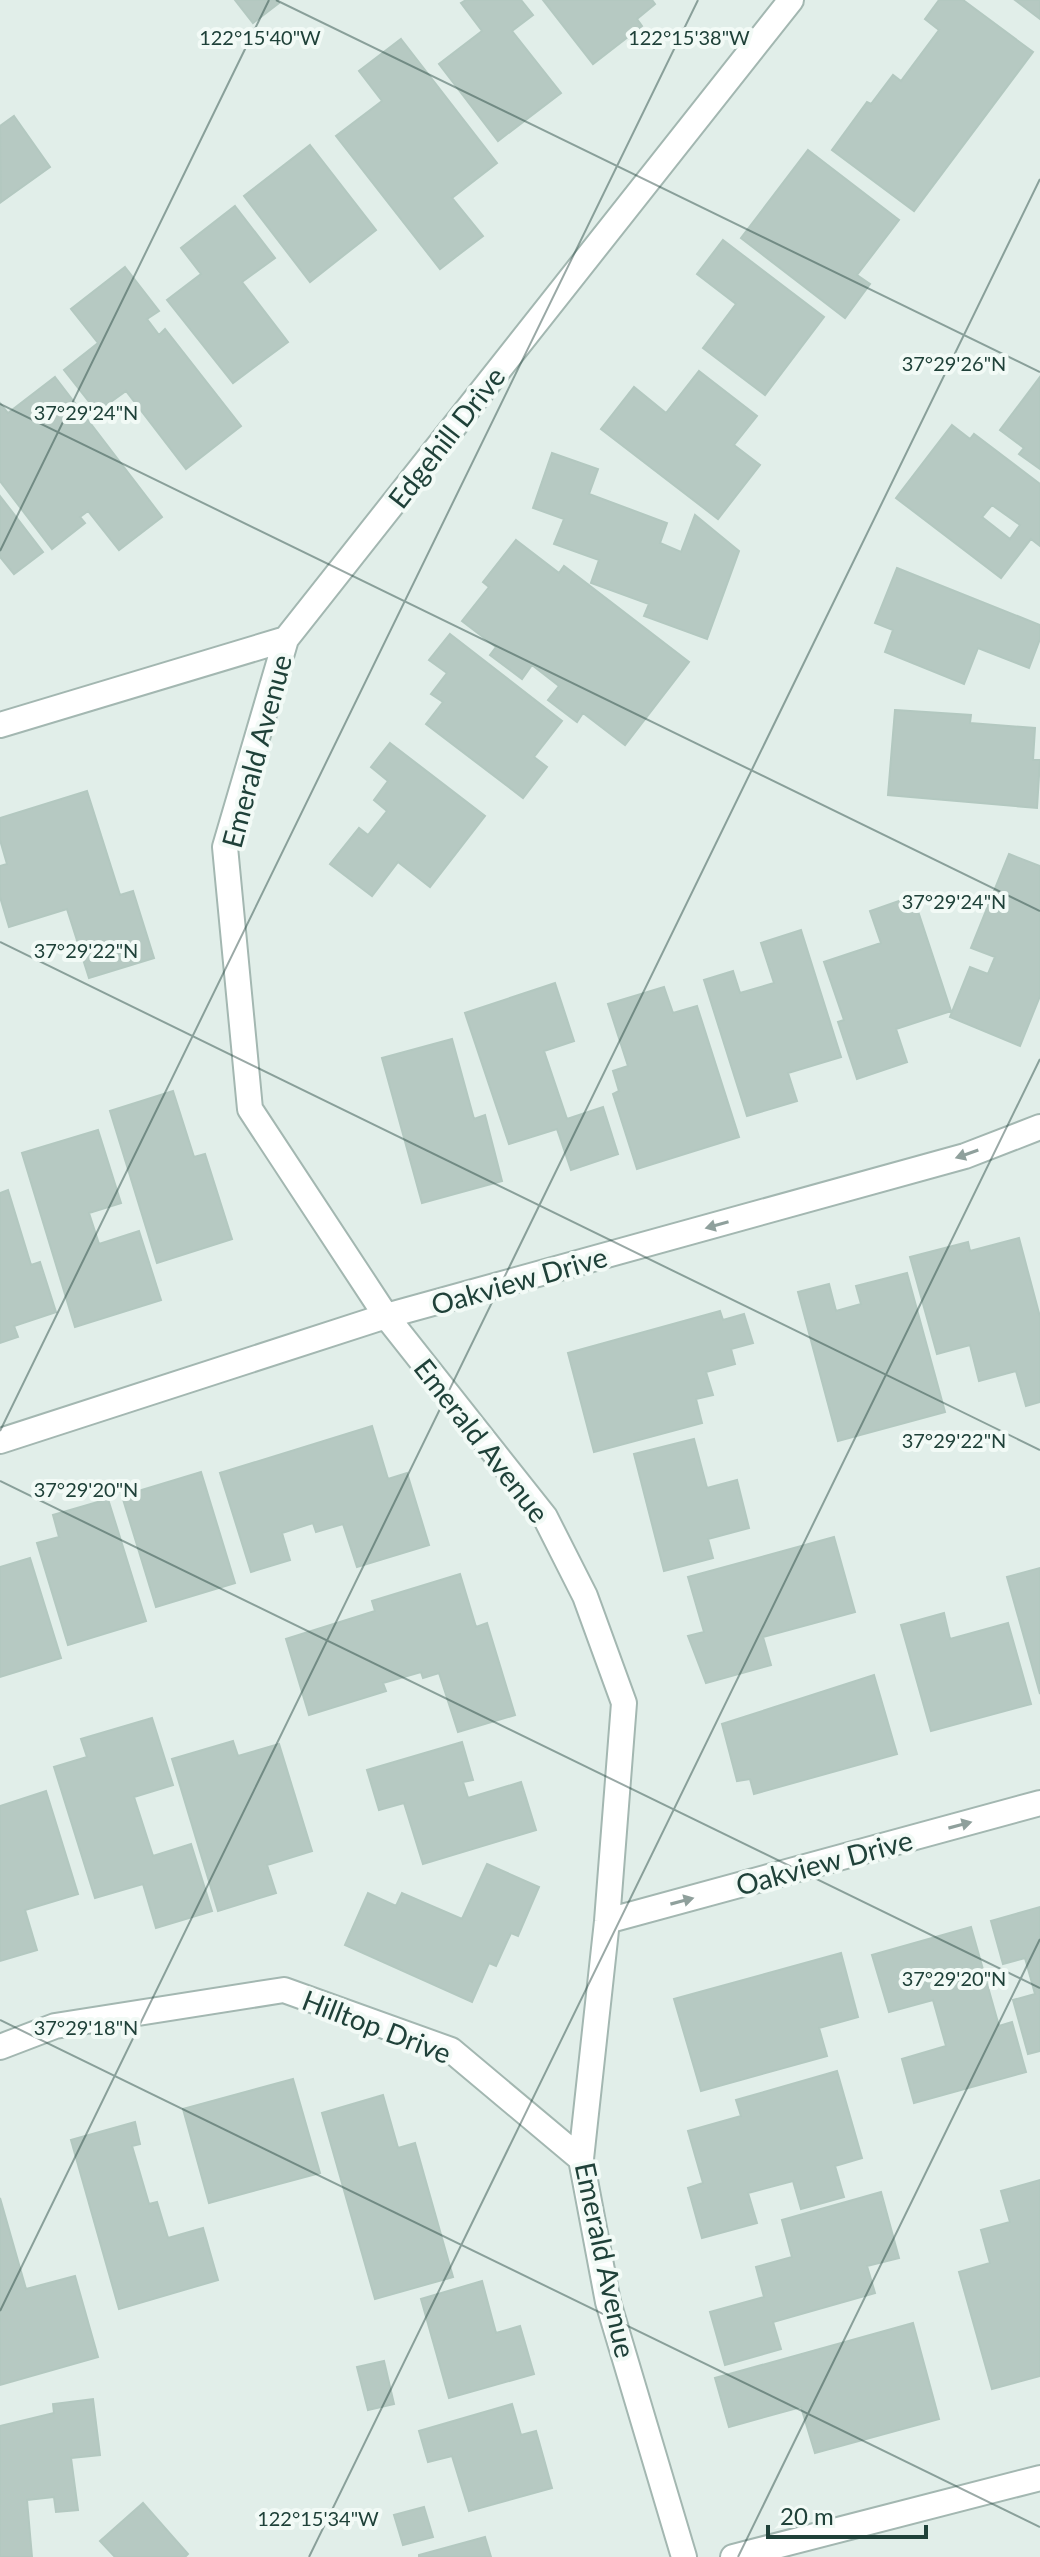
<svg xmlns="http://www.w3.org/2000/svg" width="1040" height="2557" font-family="Lato,sans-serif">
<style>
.building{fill:#b6c9c2;stroke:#b3c8c0;stroke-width:2;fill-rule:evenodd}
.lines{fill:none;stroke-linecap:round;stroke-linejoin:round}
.street-casing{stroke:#a3b7b1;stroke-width:28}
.street{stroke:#fff;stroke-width:24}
.oneway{fill:#8fa09c}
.ticks{fill:none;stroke:#1f4139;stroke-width:2;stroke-opacity:0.45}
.labels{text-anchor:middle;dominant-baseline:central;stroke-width:8;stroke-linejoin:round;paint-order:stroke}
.street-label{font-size:28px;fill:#1f4139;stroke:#f2faf6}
.ticks-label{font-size:20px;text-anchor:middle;fill:#1f4139;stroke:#f2faf6;stroke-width:8;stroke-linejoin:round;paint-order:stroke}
</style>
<rect width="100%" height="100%" fill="#e1eee9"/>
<path class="building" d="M235 0H277L279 3 253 23Z
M466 0H521L533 15 512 31 561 93 498 141 439 64 482 31 461 3Z
M543 0H652L655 4 637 19 642 26 593 64Z
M939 0H963L1033 52 914 211 832 150 867 102 871 104 893 75 901 81 939 30 925 19Z
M1015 0H1040V19Z
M401 39 497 163 452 198 483 236 440 269 336 136 382 101 359 71Z
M14 116 50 167 1 202 0 126Z
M310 145 376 230 310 282 244 196Z
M808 150 899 220 857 275 870 284 845 318 741 238Z
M235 206 275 258 242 282 288 342 233 383 167 300 201 274 181 248Z
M723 240 824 317 765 395 703 348 736 304 697 274Z
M125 267 159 311 147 319 159 335 165 329 241 426 186 469 126 391 97 412 64 370 98 343 71 309Z
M699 371 757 416 734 445 760 465 718 519 601 429 634 387 666 413Z
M55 377 162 517 119 550 88 511 80 517 85 523 52 549 0 481V403L8 413Z
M1040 377V469L1019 454 1024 448 1000 430Z
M952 425 970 439 974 434 1040 484V546L1031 539 1001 578 896 498ZM992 505 1020 525 1010 539 982 517Z
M552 453 598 469 589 494 667 523 660 543 681 552 695 515 739 551 707 639 644 616 649 604 591 583 599 560 554 544 564 519 533 508Z
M0 496 43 552 14 574 0 557Z
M516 540 559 573 564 566 689 662 625 745 583 713 577 722 548 700 559 686 532 665 522 679 490 655 496 647 462 621 489 587 483 582Z
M897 568 1040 625V639L1029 668 978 648 964 684 885 652 893 630 875 623Z
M450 634 562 721 534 757 547 767 523 798 426 724 443 702 431 694 447 673 429 660Z
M895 710 971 715 970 723 1035 728 1033 760H1040L1037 808 888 795Z
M390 743 485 816 430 887 398 862 372 896 330 864 359 828 368 835 387 811 374 800 388 781 371 767Z
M87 791 120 895 133 891 154 958 89 978 67 909 9 927 0 897V866L7 864 0 840V818Z
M1009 854 1040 866V996L1020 1046 950 1017 970 967 988 974 995 957 971 948Z
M913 896 951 1011 896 1029 907 1062 857 1079 838 1022 844 1020 824 962 881 943 870 911Z
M801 930 841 1057 788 1073 797 1101 747 1116 704 980 733 971 740 993 774 983 761 943Z
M555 983 574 1041 544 1051 567 1119 603 1107 618 1154 571 1170 557 1129 509 1144 465 1013Z
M664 987 673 1013 697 1006 739 1137 637 1169 613 1094 619 1091 613 1071 628 1066 608 1004Z
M452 1039 474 1119 485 1115 502 1181 422 1203 382 1058Z
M173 1091 194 1157 205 1154 232 1239 157 1263 110 1111Z
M98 1130 121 1203 89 1213 99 1244 139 1231 161 1300 75 1327 22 1153Z
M8 1190 31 1265 40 1262 56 1312 14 1326 18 1337 0 1343V1193Z
M1019 1238 1040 1317V1402L1026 1406 1016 1371 979 1381 970 1345 937 1354 910 1257 968 1242 970 1251Z
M907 1273 945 1412 838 1441 798 1292 829 1284 836 1311 861 1304 856 1286Z
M720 1311 723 1320 744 1314 753 1343 731 1349 735 1364 706 1372 713 1395 696 1399 702 1423 594 1452 568 1353Z
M372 1426 388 1479 407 1473 429 1545 357 1567 343 1524 316 1532 313 1523 282 1533 290 1560 251 1572 220 1473Z
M694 1439 707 1488 737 1480 749 1528 708 1539 713 1558 664 1571 634 1454Z
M201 1472 235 1583 156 1607 122 1496Z
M108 1499 146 1621 68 1645 37 1543 59 1537 53 1515Z
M834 1537 855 1612 763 1637 771 1665 706 1683 688 1636 704 1632 688 1577Z
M30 1558 61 1658 0 1677V1567Z
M1040 1568V1694L1007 1577Z
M460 1574 476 1627 487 1623 515 1715 458 1732 439 1673 423 1678 421 1672 383 1683 386 1691 309 1715 286 1639 375 1611 372 1601Z
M944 1613 950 1639 1008 1623 1031 1704 931 1731 901 1625Z
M874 1675 897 1754 754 1794 750 1779 737 1781 722 1724Z
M152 1718 173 1785 134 1797 153 1856 191 1844 212 1911 156 1928 143 1884 95 1898 54 1767 87 1757 81 1739Z
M233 1741 238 1756 279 1744 312 1851 267 1865 276 1893 218 1911 172 1759Z
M462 1742 473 1780 463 1782 468 1798 521 1782 536 1830 423 1864 404 1803 379 1810 367 1770Z
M46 1791 78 1894 25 1910 37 1950 0 1961V1806Z
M487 1864 539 1887 518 1936 511 1933 496 1966 489 1963 472 2002 345 1945 368 1893 396 1906 402 1893 462 1919Z
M1040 1907V2051L1028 2054 1013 2000 1035 1994 1025 1958 1003 1964 991 1921Z
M971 1927 999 2026 1012 2022 1026 2072 914 2103 902 2059 946 2046 933 2000 889 2012 872 1955Z
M841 1953 858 2017 819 2028 827 2056 701 2091 674 1999Z
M837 2071 862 2158 835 2166 844 2197 801 2209 793 2181 748 2193 757 2223 702 2238 688 2188 703 2183 688 2131 741 2116 736 2100Z
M293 2079 320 2173 209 2203 183 2109Z
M383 2095 398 2148 415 2143 453 2277 375 2299 322 2113Z
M135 2122 140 2144 132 2146 149 2204 157 2202 168 2238 203 2228 218 2280 119 2309 71 2140Z
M1040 2180V2376L992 2389 959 2272 990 2263 981 2230 1010 2222 1001 2191Z
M881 2192 899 2258 867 2266 875 2293 773 2322 781 2349 725 2365 710 2312 764 2297 756 2267 792 2257 782 2220Z
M0 2198 26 2289 75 2276 98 2357 0 2385Z
M482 2281 496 2333 520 2326 534 2374 449 2398 421 2299Z
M913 2323 939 2419 815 2453 801 2407 729 2427 715 2378Z
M384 2361 394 2404 368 2410 357 2367Z
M93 2399 100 2455 71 2458 78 2510 56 2512 54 2497 27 2500 32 2557H0V2426L54 2413 53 2404Z
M512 2404 521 2435 536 2431 552 2488 469 2511 452 2456 428 2462 419 2431Z
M143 2503 188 2554 185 2557H115L100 2541Z
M424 2507 433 2537 403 2545 394 2515Z
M485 2537 491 2557H419V2555Z"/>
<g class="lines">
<g class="street-casing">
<path id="street" d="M286 639 225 847 250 1109 386 1316 545 1517 585 1596 624 1703 607 1921 581 2159 608 2302 684 2557
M0 725 286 639 791 0
M0 1441 386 1316 965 1156 1040 1127
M607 1921 1040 1803
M0 2047 55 2026 284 1990 451 2050 581 2159
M733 2557 1040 2478"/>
</g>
<use href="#street" class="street"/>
</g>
<defs><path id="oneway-solid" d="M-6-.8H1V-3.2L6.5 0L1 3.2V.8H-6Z" transform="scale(2)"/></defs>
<g class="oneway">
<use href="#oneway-solid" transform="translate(967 1154) rotate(161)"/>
<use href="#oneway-solid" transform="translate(717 1225) rotate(164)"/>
<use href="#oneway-solid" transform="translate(960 1825) rotate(-15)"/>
<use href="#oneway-solid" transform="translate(682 1901) rotate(-15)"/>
</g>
<path class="ticks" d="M276 0 1040 372M0 404 1040 911M0 551 269 0M0 942 1040 1450M0 1431 698 0M0 1481 1040 1988M0 2020 1040 2527M0 2311 1040 179M309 2557 1040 1059M738 2557 1040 1939"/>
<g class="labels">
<g class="street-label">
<text transform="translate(446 437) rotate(-52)">Edgehill Drive</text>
<text transform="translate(256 751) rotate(-75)">Emerald Avenue</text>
<text transform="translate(519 1280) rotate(-16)">Oakview Drive</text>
<text transform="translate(482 1440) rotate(52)">Emerald Avenue</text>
<text transform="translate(824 1862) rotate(-15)">Oakview Drive</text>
<text transform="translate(377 2026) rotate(21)">Hilltop Drive</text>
<text transform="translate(606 2260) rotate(78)">Emerald Avenue</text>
</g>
</g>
<g class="ticks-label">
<text x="260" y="45">122°15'40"W</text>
<text x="689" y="45">122°15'38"W</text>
<text x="954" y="371">37°29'26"N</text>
<text x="86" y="420">37°29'24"N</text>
<text x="954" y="909">37°29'24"N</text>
<text x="86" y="958">37°29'22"N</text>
<text x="954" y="1448">37°29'22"N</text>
<text x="86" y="1497">37°29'20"N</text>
<text x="954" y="1986">37°29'20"N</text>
<text x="86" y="2035">37°29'18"N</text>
<text x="318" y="2526">122°15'34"W</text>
</g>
<path d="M768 2525v12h158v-12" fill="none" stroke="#1f4139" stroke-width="4"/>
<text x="780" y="2525" font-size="24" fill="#1f4139" stroke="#f2faf6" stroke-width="6" paint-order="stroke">20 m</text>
</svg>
